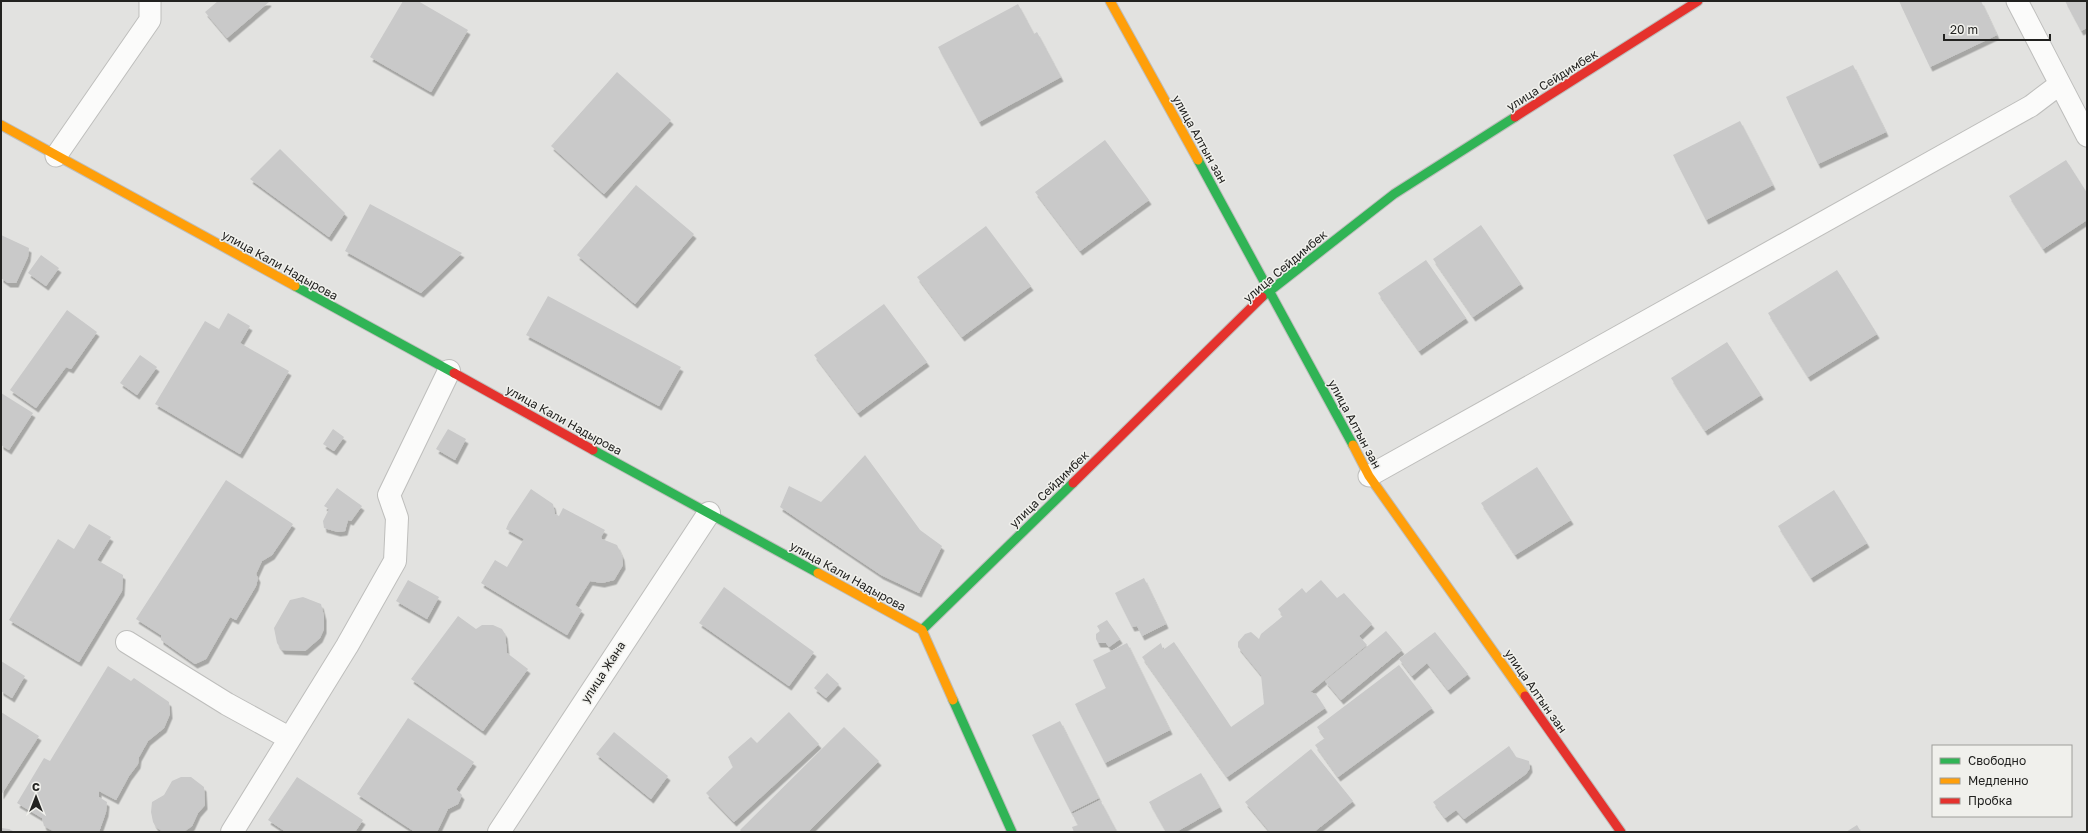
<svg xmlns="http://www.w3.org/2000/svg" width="2088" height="833" font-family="'Golos Text',sans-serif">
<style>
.building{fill:#c9c9c9;filter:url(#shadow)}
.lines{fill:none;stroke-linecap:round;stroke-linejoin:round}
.lane-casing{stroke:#bebebc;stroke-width:23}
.street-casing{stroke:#bebebc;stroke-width:24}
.fast-casing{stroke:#bebebc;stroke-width:11}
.slow-casing{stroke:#bebebc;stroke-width:11}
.jam-casing{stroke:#bebebc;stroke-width:11}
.lane{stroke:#fbfbfa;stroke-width:21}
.street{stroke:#fbfbfa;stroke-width:22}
.fast{stroke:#30b455;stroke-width:9}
.slow{stroke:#ff9f0a;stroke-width:9}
.jam{stroke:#e5322d;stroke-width:9}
.labels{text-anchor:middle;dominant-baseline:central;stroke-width:3;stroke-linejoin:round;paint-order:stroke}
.street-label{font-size:12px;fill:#222220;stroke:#f0f0ec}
</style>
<defs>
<filter id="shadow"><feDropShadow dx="2.5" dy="4.5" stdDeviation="0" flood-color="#0004"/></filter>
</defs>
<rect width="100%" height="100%" fill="#e2e2e0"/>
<path class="building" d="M218 1H268L269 2 227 38 205 12Z
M403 1H418L468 30 431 92 370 57Z
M1899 1H1981L1997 35 1930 67Z
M2065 1H2087V28L2081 31Z
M1018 4 1034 34 1037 32 1061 77 979 122 938 47Z
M1853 65 1886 132 1818 164 1786 97Z
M617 72 671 120 604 194 551 146Z
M1740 121 1773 185 1706 220 1673 155Z
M1105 140 1149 200 1080 251 1035 192Z
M280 149 345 213 329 237 250 179Z
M2066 160 2087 193V220L2043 249 2009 196Z
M636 185 694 234 635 304 577 255Z
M370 204 462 253 421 293 345 251Z
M1481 225 1521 284 1473 317 1433 259Z
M986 226 1031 286 962 337 917 277Z
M1 235 29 248 28 257 16 283H8L1 278Z
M41 255 59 268 46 286 28 273Z
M1426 260 1466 318 1419 351 1378 293Z
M1837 270 1877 334 1808 377 1768 313Z
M548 296 681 367 659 406 526 335Z
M884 304 927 362 858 413 814 355Z
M67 310 97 332 71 369 66 367 36 408 10 390Z
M228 313 250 326 240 343 289 371 240 454 155 404 205 321 219 329Z
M1727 342 1761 395 1705 431 1671 378Z
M140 355 157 367 137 395 120 383Z
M1 393 33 413 9 450 1 445Z
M333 429 344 437 334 451 323 444Z
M448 429 466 439 455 460 436 449Z
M865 455 920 530 942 546 919 593 881 575 780 507 789 486 821 502Z
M1537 467 1571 520 1515 555 1481 503Z
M226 480 293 524 272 555 262 561 256 574 258 578 256 586 236 620 230 617 206 659 195 664 161 640V635L136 619Z
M337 488 362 506 351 521 348 520 345 531 338 532 324 528 323 521 329 509 324 506Z
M531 489 553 504 555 514 559 516 563 508 605 530 601 537 602 539 617 545 622 556 623 565 614 580 602 583 590 581 575 605 582 610 567 635 481 583 495 560 507 567 524 539 506 529 509 522Z
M1834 490 1867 543 1811 578 1778 526Z
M89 524 111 537 97 560 123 575 122 591 79 662 9 620 58 539 74 549Z
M1144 578 1166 624 1142 636 1137 626 1132 627 1115 593Z
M408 580 439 597 427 619 396 601Z
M1321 580 1337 598 1344 593 1372 624 1359 636 1367 645 1310 692 1316 694 1325 708 1227 777 1142 657 1161 643 1163 650 1174 642 1231 727 1264 704 1261 675 1238 647V642L1245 634 1251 632 1259 639 1261 634 1283 616 1278 609 1302 588 1306 593Z
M724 587 814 652 789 686 699 623Z
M303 597 321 604 324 616V629L320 638 305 651 282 650 277 643 274 628 290 600Z
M458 616 476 629 482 625H493L502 629 505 634 507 653 528 669 483 731 411 679Z
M1107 620 1120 639 1109 647 1106 643H1098L1096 639V634L1100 631 1097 626Z
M1386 631 1402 650 1341 700 1325 681Z
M1435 632 1468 674 1448 690 1427 663 1412 676 1399 659Z
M1127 643 1170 730 1105 763 1075 704 1106 688 1093 660Z
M1 661 25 676 12 698 1 691Z
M1399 665 1432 708 1338 777 1315 745 1325 738 1317 727Z
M108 666 131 681 134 678 169 702 170 714 164 728 148 741 139 757 138 764 129 776 116 800 99 791V797L107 802 106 812 99 832H55L44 826 42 818 17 803 44 758 50 761Z
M827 673 839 684 826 698 814 688Z
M1 712 39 736 1 795Z
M789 712 819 744 734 822 706 793 733 767 728 757 751 737 757 743Z
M408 718 474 762 456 789 462 795 458 804 448 809 437 832H415L357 794Z
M1060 721 1099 798 1071 812 1032 735Z
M844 727 879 761 808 832H742L740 830Z
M614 732 668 776 651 799 596 754Z
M1509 746 1516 757 1529 761 1530 768 1526 774 1464 819 1456 810 1445 818 1433 802Z
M1311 749 1353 801 1314 832H1270L1245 802Z
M1201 773 1220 807 1176 832H1166L1149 802Z
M181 777H191L204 787 205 805 198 813 192 826 185 831 163 832 156 827 153 822 151 812 152 802 164 795 172 781Z
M297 777 363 820 355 832H286L268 820Z
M1100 800 1117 832H1074L1072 827 1078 825 1072 814Z
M1857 825 1861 832H1846Z
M1 828 9 829 15 832H1Z"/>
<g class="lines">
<g class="lane-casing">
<path id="lane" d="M2017 1 2087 136
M56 156 150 20V1
M1369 476 2031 106 2060 84"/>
</g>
<g class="street-casing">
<path id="street" d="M127 642 227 704 289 738
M232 832 347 646 395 561 397 518 389 495 449 371
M499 832 709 513"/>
</g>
<g class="fast-casing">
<path id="fast" d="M1198 160 1353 445
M295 286 454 373
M1262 297 1394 194 1515 117
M593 450 818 573
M922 630 1073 483
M953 700 1012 832"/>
</g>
<g class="slow-casing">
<path id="slow" d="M1110 1 1198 160
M1 125 295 286
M1353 445 1369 476 1525 696
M818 573 922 630 953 700"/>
</g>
<g class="jam-casing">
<path id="jam" d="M1515 117 1698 1
M454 373 593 450
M1073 483 1262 297
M1525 696 1621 832"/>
</g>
<use href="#lane" class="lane"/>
<use href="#street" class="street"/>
<use href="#fast" class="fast"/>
<use href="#slow" class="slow"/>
<use href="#jam" class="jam"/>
</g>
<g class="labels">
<g class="street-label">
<text transform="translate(1552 80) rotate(-32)">улица Сейдимбек</text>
<text transform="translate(1200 139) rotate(61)">улица Алтын зан</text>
<text transform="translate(280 265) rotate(29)">улица Кали Надырова</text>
<text transform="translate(1285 266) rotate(-40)">улица Сейдимбек</text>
<text transform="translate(564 420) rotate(29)">улица Кали Надырова</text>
<text transform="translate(1355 424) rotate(62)">улица Алтын зан</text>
<text transform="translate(1049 489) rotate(-44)">улица Сейдимбек</text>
<text transform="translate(848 576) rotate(29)">улица Кали Надырова</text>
<text transform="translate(603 672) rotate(-57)">улица Жана</text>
<text transform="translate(1536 691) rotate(55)">улица Алтын зан</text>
</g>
</g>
<rect width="2088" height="833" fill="none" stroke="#222220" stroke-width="4"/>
<rect x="1932" y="745" width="140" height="72" fill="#f0f0ec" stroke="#9e9e9a"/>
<rect x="1940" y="758" width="20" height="6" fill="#30b455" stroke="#9e9e9a"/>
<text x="1968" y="765" font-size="12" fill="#222220">Свободно</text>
<rect x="1940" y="778" width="20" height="6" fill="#ff9f0a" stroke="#9e9e9a"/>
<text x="1968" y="785" font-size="12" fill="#222220">Медленно</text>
<rect x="1940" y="798" width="20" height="6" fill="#e5322d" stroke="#9e9e9a"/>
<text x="1968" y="805" font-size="12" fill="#222220">Пробка</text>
<g transform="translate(36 797)" stroke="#f0f0ec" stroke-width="3" paint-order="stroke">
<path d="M0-3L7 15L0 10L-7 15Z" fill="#222220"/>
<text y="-6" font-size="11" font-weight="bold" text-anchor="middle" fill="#222220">С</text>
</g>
<path d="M1944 34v6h106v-6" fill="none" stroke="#222220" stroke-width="2"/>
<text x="1950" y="34" font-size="12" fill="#222220" stroke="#f0f0ec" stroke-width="3" paint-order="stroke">20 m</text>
</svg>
